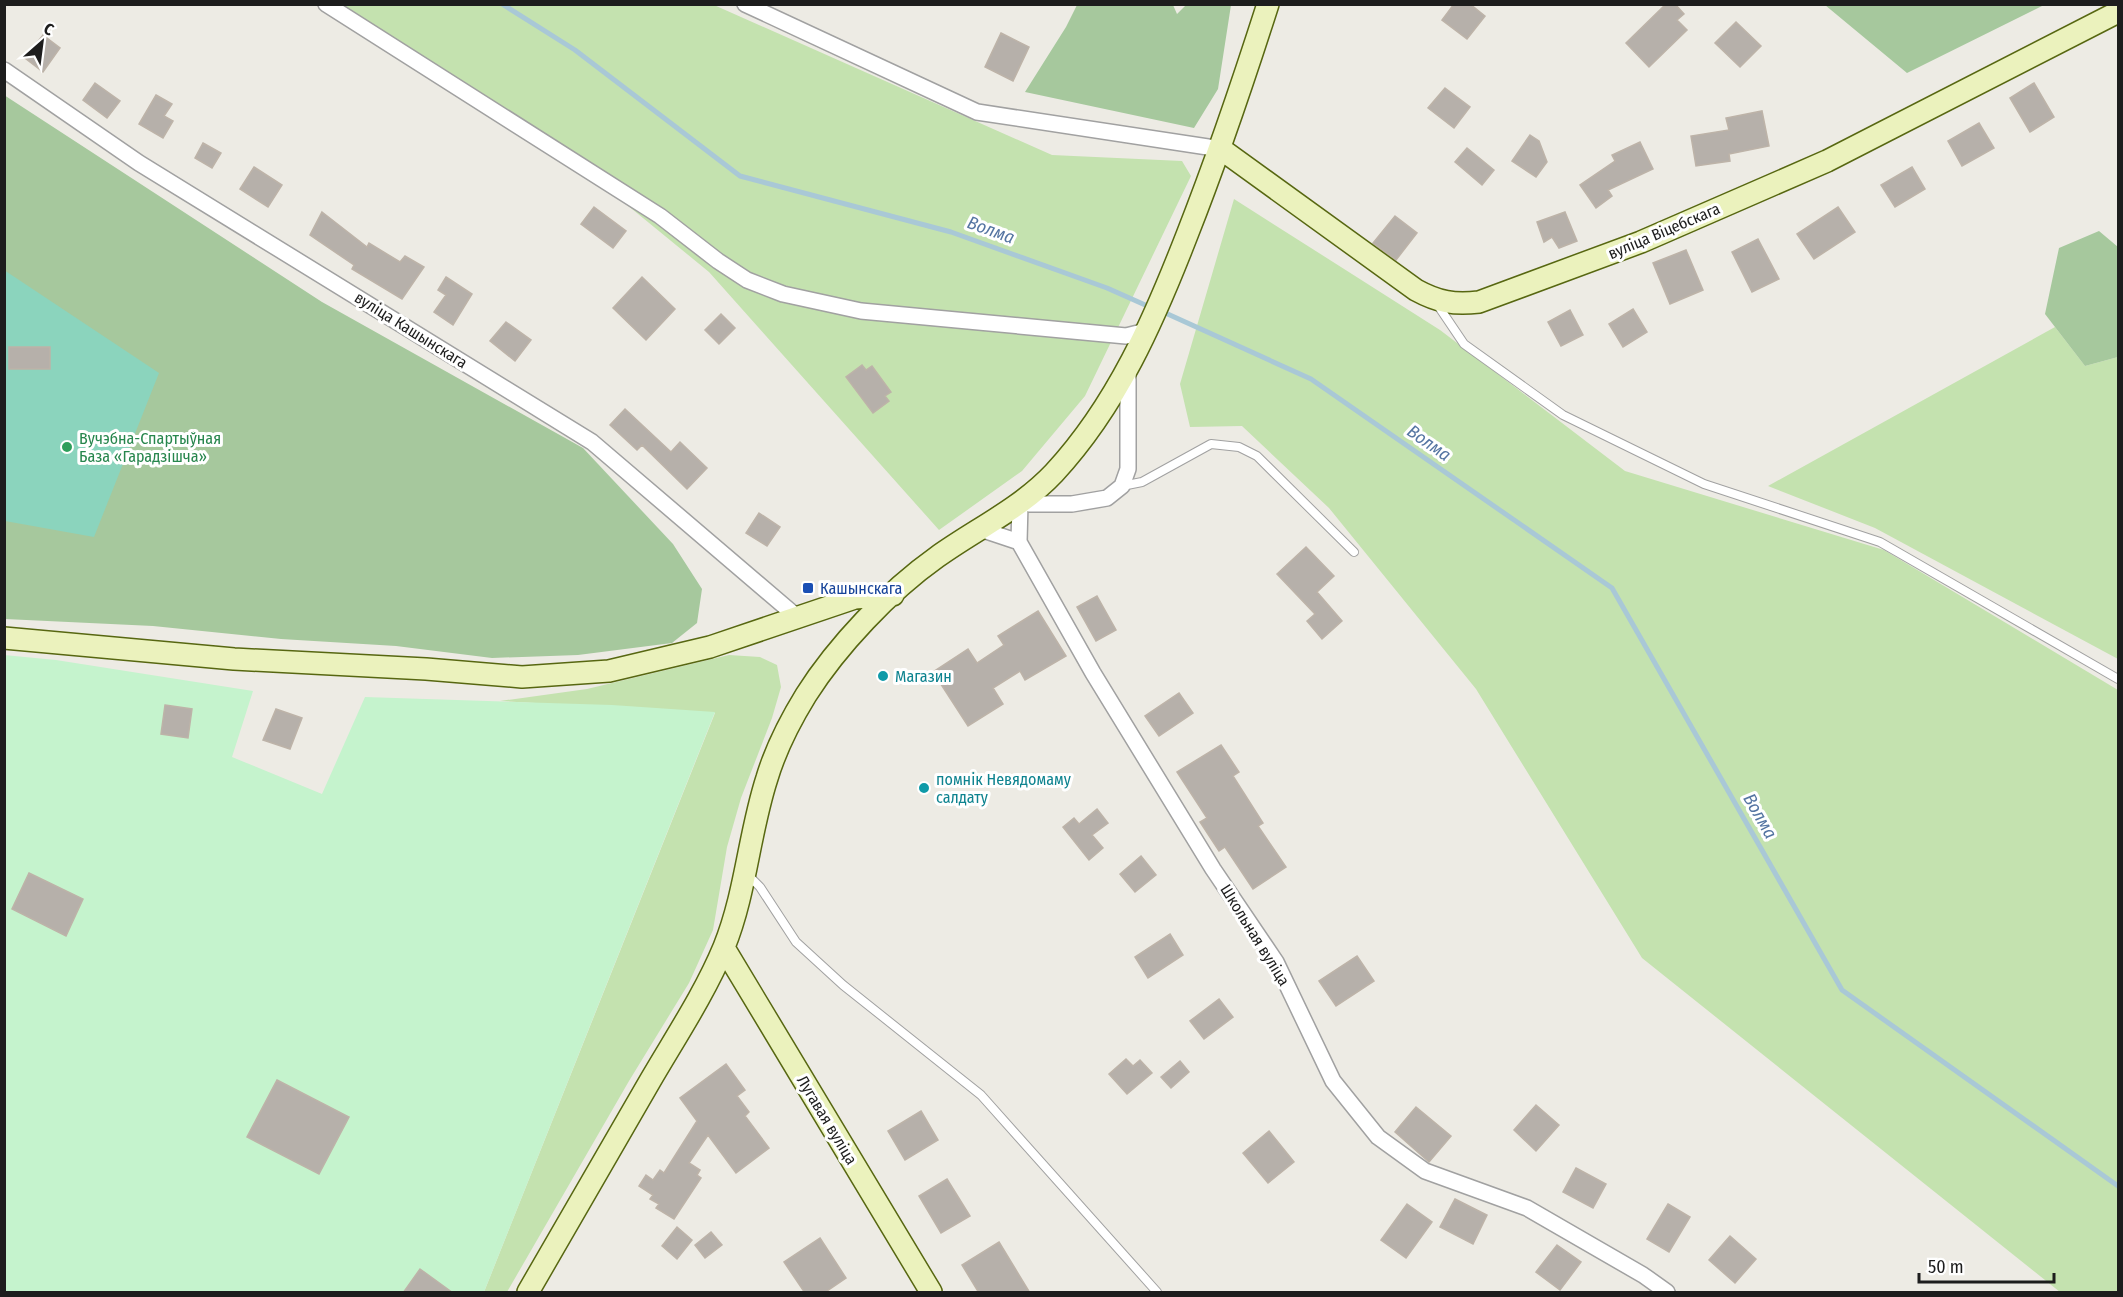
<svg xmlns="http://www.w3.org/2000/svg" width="2123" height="1297" font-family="'Fira Sans Condensed',sans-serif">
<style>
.grass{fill:#c4e2af}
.forest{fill:#a6c89d}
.park{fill:#c5f3cd}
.pitch{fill:#8bd4bd}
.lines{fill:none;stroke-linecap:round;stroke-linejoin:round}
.stream{stroke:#a9c8d6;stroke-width:5}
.building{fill:#b6b0aa;stroke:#bdb3a8;stroke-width:1.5}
.lane-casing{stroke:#a1a1a1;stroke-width:10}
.street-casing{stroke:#a1a1a1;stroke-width:18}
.secondary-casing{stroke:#576711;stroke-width:24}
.lane{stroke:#fff;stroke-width:8}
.street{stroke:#fff;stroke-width:15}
.secondary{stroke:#ebf2bd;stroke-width:21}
.leisure-dot{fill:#2e9e5b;stroke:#fff;stroke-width:2}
.transit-dot{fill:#1a4fb4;stroke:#fff;stroke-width:2}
.culture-dot{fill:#0f9aa8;stroke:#fff;stroke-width:2}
.labels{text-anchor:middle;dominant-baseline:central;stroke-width:6;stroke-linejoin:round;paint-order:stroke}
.street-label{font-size:16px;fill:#1d1d1d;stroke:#fff}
.leisure-label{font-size:16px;fill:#27864d;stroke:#fff;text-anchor:start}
.transit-label{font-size:16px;fill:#164399;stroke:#fff;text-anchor:start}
.culture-label{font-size:16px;fill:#0d838f;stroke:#fff;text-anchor:start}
.water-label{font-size:18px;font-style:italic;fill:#5575a2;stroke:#fff}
</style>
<rect width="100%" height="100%" fill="#edebe4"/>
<path class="grass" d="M343 5H714L1052 155 1182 161 1191 176 1085 396 1022 471 939 530 709 272 577 164Z
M1234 199 1440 330 1625 471 1884 550 2118 690V1292H2060L1642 958 1476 689 1329 508 1242 426 1190 427 1180 384Z
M2055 327 2085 366 2118 357V659L1875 528 1768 486Z
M729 655 760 657 777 665 781 687 772 718 741 798 727 847 713 930 689 983 629 1081 507 1292H484L715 713 500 701 587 689Z"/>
<path class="forest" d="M1077 5H1173L1177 14 1186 5H1231L1218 89 1194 128 1025 92 1066 27Z
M1825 5H2044L1907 73Z
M4 95 322 302 583 448 673 544 702 589 697 623 672 643 578 655 492 658 396 646 281 639 153 626 5 619Z
M2099 231 2118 247V357L2085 366 2045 314 2059 248Z"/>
<path class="park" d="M4 655 56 660 253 691 232 757 322 794 365 697 612 705 715 712 484 1292H5Z"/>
<path class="pitch" d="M4 270 159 373 94 537 5 521Z"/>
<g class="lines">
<path class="stream" d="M502 4 575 50 740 176 951 232 1107 288 1152 308
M1161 311 1311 379 1612 588 1842 990 2118 1186"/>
</g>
<path class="building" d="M1454 4H1470L1485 16 1467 39 1442 20Z
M1666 4H1675L1684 14 1677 20 1687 30 1649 67 1626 43Z
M1736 22 1761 46 1740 67 1715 43Z
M1001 33 1029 47 1013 81 985 67Z
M43 35 60 48 43 72 25 58Z
M95 83 120 101 107 118 83 100Z
M2034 83 2054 117 2030 132 2010 98Z
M1445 88 1470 107 1454 128 1428 108Z
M156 95 172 104 164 116 173 121 163 138 139 124Z
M1762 111 1769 146 1729 154 1730 161 1696 166 1691 136 1729 130 1726 118Z
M1979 123 1994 148 1962 166 1948 141Z
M1530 135 1539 141 1547 162 1536 177 1512 161Z
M1640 142 1653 169 1608 190 1612 196 1596 208 1580 185 1615 161 1612 155Z
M203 143 221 153 212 168 195 158Z
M1467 148 1494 170 1482 185 1455 162Z
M254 167 282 185 268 207 240 189Z
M1912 167 1925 189 1895 207 1881 185Z
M594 207 626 231 613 248 581 224Z
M1838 207 1855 232 1814 259 1797 234Z
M322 212 367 247 369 243 400 262 405 256 424 267 402 299 352 269 354 265 310 235Z
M1565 212 1577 241 1559 248 1552 237 1544 242 1537 222Z
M1395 216 1417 233 1396 260 1373 243Z
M1758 239 1779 279 1752 292 1732 252Z
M1686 250 1703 290 1670 304 1653 263Z
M446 277 472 294 453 325 434 312 446 295 438 290Z
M642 277 675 309 646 340 613 308Z
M1633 309 1647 332 1623 347 1609 324Z
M1570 310 1583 335 1561 346 1548 322Z
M721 314 735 328 719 344 705 330Z
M506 322 531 340 515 361 490 341Z
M9 347H50V369H9Z
M862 365 866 370 872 366 891 392 885 396 889 401 873 413 846 377Z
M625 409 671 452 680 442 707 468 687 489 642 445 637 450 610 425Z
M759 513 780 527 767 546 746 533Z
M1306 547 1334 576 1317 592 1342 621 1322 639 1307 621 1315 614 1277 574Z
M1097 596 1116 630 1096 641 1077 607Z
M1038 611 1066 656 1025 680 1020 671 993 688 1003 704 968 726 933 672 968 649 977 663 1004 645 998 636Z
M1179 693 1193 713 1159 736 1145 716Z
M165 705 192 709 188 738 161 734Z
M276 709 302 718 290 749 263 740Z
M1221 745 1239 772 1233 776 1263 823 1258 826 1286 867 1253 889 1225 847 1219 851 1200 822 1207 818 1177 772Z
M1097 809 1108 823 1092 835 1103 848 1089 860 1063 827 1074 818 1079 824Z
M1141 856 1156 875 1135 892 1120 874Z
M29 873 83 899 66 936 12 909Z
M1170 934 1183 955 1148 978 1135 957Z
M1357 956 1374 981 1336 1006 1319 981Z
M1219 999 1233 1017 1204 1039 1190 1021Z
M1126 1059 1133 1066 1140 1060 1152 1073 1127 1094 1109 1074Z
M1180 1061 1189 1072 1171 1088 1161 1077Z
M726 1064 745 1090 737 1096 749 1112 745 1116 769 1148 736 1173 708 1135 689 1163 700 1170 697 1175 701 1178 674 1219 656 1208 659 1204 650 1199 653 1195 639 1186 646 1175 653 1180 660 1170 664 1173 697 1121 680 1098Z
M277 1080 349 1117 319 1174 247 1137Z
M1536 1105 1559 1125 1536 1151 1514 1130Z
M1416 1107 1451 1136 1429 1162 1395 1132Z
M921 1111 938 1140 905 1160 888 1131Z
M1269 1131 1294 1162 1268 1183 1243 1153Z
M1576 1168 1606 1184 1593 1208 1563 1192Z
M947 1179 970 1216 941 1233 919 1196Z
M1455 1199 1487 1215 1473 1244 1440 1227Z
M1407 1204 1432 1222 1406 1258 1381 1240Z
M1668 1204 1690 1217 1669 1252 1647 1239Z
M677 1227 692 1240 677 1259 662 1246Z
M711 1232 722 1245 705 1258 695 1245Z
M1730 1236 1756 1259 1735 1283 1709 1260Z
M820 1238 846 1278 824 1293H805L784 1262Z
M999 1242 1030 1293H979L962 1265Z
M1557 1245 1581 1262 1560 1290 1536 1272Z
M420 1269 453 1293H403Z"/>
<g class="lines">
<g class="lane-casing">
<path id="lane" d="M1437 304 1464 344 1563 415 1704 484 1880 542 2118 679
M1122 486 1142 482 1211 444 1239 447 1257 456 1354 552
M749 876 760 887 796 942 843 985 981 1095 1157 1292"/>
</g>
<g class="street-casing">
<path id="street" d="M326 4 660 216 718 261 747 280 783 294 861 311 1126 336 1146 331
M745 4 977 112 1221 149
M4 70 139 163 592 442 797 617
M1128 371V469L1122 486 1107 498 1072 504H1020L1019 542 1093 673 1213 869 1276 962 1333 1081 1378 1137 1425 1171 1527 1208 1643 1275 1667 1292
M980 529 1019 542"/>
</g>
<g class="secondary-casing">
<path id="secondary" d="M1221 149 1416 290C1438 302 1454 305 1479 302L1641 242 1827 161 2118 12
M4 638 234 659 426 669 522 677 609 671 710 647 855 598 893 595
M724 948 931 1292
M528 1292C569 1222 609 1151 650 1081 675 1038 705 993 724 947 746 893 749 833 767 778 776 748 790 721 806 695 837 646 889 591 937 557 976 529 1020 509 1054 473 1117 405 1154 320 1187 235 1217 159 1243 82 1268 4"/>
</g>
<use href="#lane" class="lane"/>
<use href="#street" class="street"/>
<use href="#secondary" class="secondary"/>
</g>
<circle class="leisure-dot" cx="67" cy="447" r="6"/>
<rect class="transit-dot" x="802" y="582" width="12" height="12" rx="3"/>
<g class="culture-dot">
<circle cx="883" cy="676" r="6"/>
<circle cx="924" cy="788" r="6"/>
</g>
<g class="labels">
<g class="street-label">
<text transform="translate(1664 231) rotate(-23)">вуліца Віцебскага</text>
<text transform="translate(411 330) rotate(32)">вуліца Кашынскага</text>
<text transform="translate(1255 935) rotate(58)">Школьная вуліца</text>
<text transform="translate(827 1120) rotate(59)">Лугавая вуліца</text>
</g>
<g class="leisure-label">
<text x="79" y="438">Вучэбна-Спартыўная<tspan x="79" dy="18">База «Гарадзішча»</tspan></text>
</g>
<g class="transit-label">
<text x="820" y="588">Кашынскага</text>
</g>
<g class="culture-label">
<text x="895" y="676">Магазин</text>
<text x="936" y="779">помнік Невядомаму<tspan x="936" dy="18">салдату</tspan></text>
</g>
<g class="water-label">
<text transform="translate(991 230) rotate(20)">Волма</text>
<text transform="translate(1429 443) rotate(35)">Волма</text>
<text transform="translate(1760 816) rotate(60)">Волма</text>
</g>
</g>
<rect width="2123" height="1297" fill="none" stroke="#1d1d1d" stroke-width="12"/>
<g transform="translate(42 42) rotate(28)" stroke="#ffffff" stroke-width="4.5" paint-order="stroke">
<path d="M0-4.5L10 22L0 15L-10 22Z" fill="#1d1d1d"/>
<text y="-9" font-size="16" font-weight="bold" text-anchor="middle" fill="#1d1d1d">С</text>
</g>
<path d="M1919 1273v9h135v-9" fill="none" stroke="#1d1d1d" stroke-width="3"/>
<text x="1928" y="1273" font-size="18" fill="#1d1d1d" stroke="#ffffff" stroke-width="4.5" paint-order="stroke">50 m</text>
</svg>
